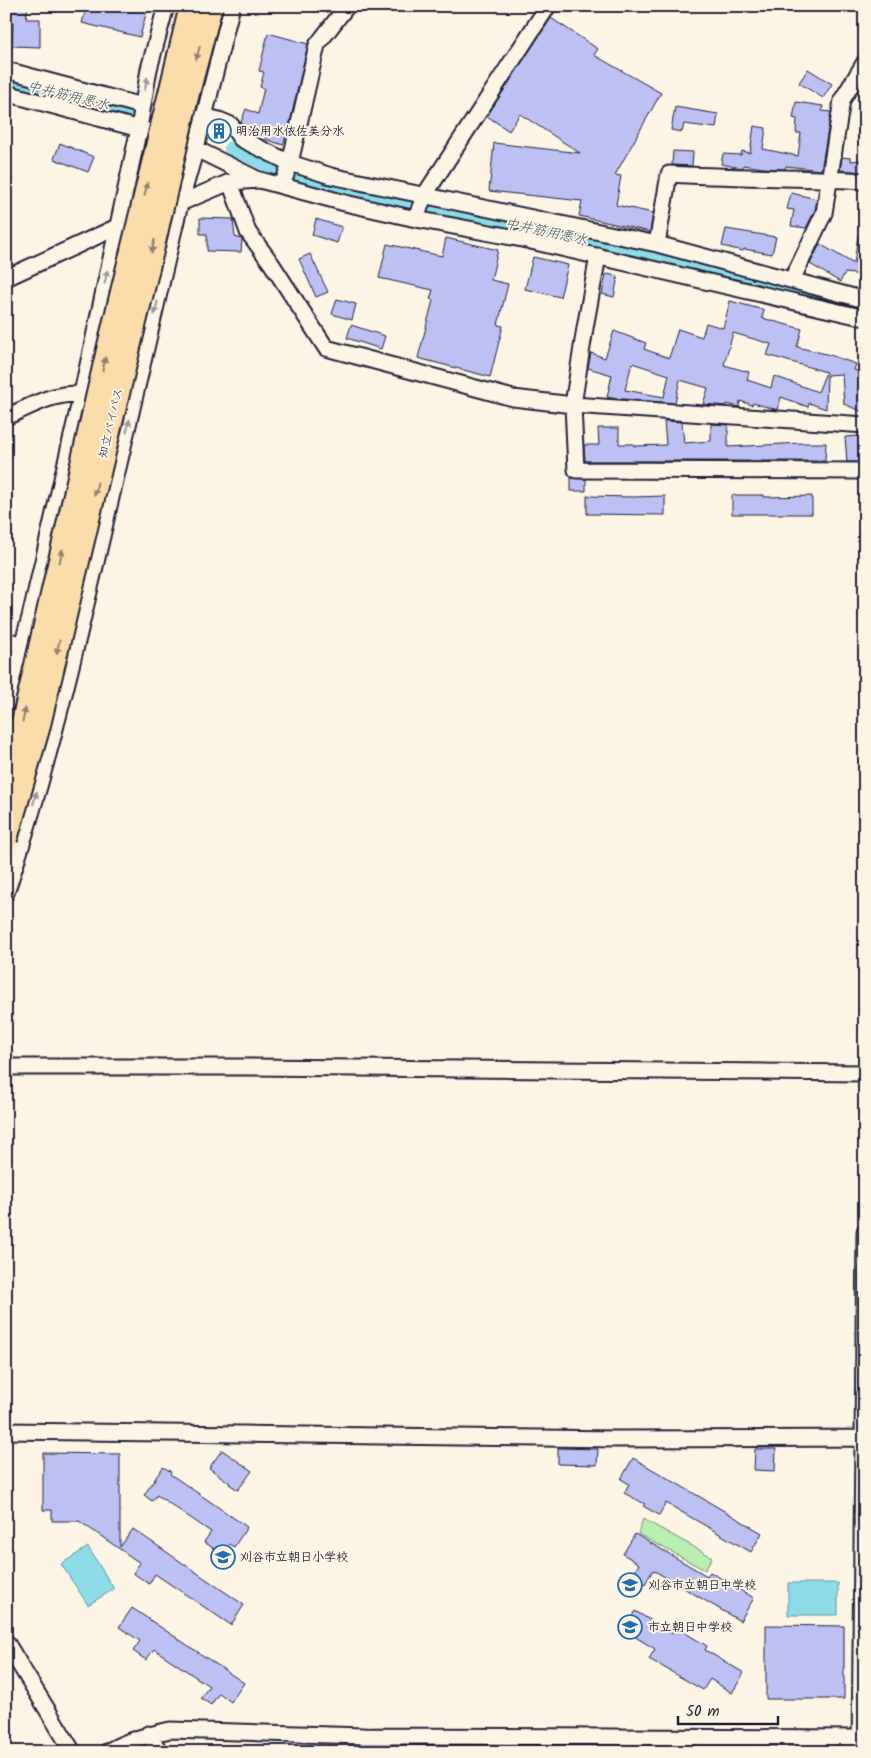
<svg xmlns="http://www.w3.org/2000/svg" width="871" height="1758" font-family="Kalam,'Klee One',sans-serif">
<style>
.green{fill:#b9efb0;stroke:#6e8876}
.water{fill:#8bdce6;stroke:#6192a2}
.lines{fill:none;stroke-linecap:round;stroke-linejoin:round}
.canal{stroke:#8bdce6;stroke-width:14}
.building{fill:#bcc0f2;stroke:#22223b;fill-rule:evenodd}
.minor-casing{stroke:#22223b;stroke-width:19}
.minor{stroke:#fcf5e5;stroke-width:15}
.highway-bridge-casing{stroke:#22223b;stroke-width:26;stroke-linecap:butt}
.highway-bridge{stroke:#fbddab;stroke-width:22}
.oneway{fill:#8e8073}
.oneway2{fill:#9a9698}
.labels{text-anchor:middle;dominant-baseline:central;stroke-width:4;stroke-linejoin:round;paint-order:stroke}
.poi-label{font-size:12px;font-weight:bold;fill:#22223b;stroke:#fcf5e5;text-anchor:start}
.street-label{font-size:12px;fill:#22223b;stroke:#fcf5e5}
.water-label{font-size:14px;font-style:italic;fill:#425a6e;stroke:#fcf5e5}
</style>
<rect width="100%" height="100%" fill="#fcf5e5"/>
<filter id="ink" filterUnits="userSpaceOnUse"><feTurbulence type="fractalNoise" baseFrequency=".02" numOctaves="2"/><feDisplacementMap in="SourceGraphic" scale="10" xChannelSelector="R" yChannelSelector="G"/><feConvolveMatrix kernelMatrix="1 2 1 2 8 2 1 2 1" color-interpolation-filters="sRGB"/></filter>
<g filter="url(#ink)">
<path class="green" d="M643 1519 712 1557 705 1570 638 1534Z"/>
<path class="water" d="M88 1547 114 1589 88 1605 61 1564Z
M788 1583H838V1615H788Z"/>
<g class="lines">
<path class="canal" d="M6 80 130 112
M231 148 289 175 332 187 708 266 865 308"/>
</g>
<path class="building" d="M12 6H28L26 19H40V47L12 46 13 24 6 23V10L12 11Z
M87 6H148L140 37 82 23Z
M551 18 598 49 594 55 661 93 615 175 621 176 616 205 653 213 650 232 579 216 582 201 489 191 494 143 580 153 520 114 509 131 487 116Z
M268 33 308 44 289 127 283 145 265 139 266 136 244 127 241 122 246 109 258 114 264 88 260 87 264 72 259 71Z
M808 69 832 84 823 98 799 83Z
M796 102 823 106 822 111 831 112 821 170 786 166 785 169 763 168 743 165V168L736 167 721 164 723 154 741 155 742 151 750 153 754 126 766 128 763 149 798 156 801 133H796L797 119 793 118Z
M675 107 718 114 716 128 684 124 682 132 671 130Z
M60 143 94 157 88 172 54 159Z
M673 151 693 152 692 166 672 165Z
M842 157 851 158V161L863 160V172L840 170Z
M791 193 817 199 815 210 806 228 791 226 794 210 787 209Z
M200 218 233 219 235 237 242 239 241 252 207 251V234H200Z
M316 219 342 227 337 243 312 235Z
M726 229 776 237 772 254 744 249 743 251 722 246Z
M858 235 865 236V275L845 273 840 282 810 264 820 244 854 264Z
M446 238 498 250 491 280 508 284 498 325 503 326 490 377 418 358 433 300 430 299 433 290 379 278 387 244 442 256Z
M310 254 328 292 316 297 299 259Z
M533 257 568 265 560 297 525 289Z
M606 274 618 276 614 297 602 294Z
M337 299 356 304 352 320 332 314Z
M730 301 764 310 762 318 802 329 797 347 830 355 856 364 854 370 865 374V413L844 404 842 374 827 375 826 409 809 403 808 407 781 397 778 410 753 403 752 405 740 401 739 407 727 404V406L703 404 708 388 680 380 675 403 611 398 607 397 612 375 588 368 591 353 605 358 614 331 646 343 644 349 669 358 678 329 702 337 706 323 723 328ZM733 333 771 344 767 355 826 372 818 392 774 376 771 388 747 380 749 372 724 365ZM632 363 669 375 664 397 625 390Z
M351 325 385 336 381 349 347 338Z
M664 421 682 422 684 443 711 441V424L728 425V447L802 443H826L825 461H585L584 445H599L598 428H619V444H634V446L666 445Z
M860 436 861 462H847L845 437Z
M571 478 586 479V491H571Z
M732 495H764V497L812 496V514H732Z
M587 496 633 497 665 496V515L587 514Z
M558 1448 598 1449 597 1465 558 1464Z
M755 1449H776L775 1471 754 1470Z
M222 1450 252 1471 238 1490 229 1484 230 1483 209 1468Z
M43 1453 120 1454V1547L133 1529 244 1605 231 1625 155 1574 149 1584 133 1573 140 1563 79 1521H52V1510H43Z
M633 1458 762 1533 751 1552 666 1503 659 1515 643 1506 645 1504 624 1493 629 1484 621 1479Z
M163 1467 171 1472 170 1474 247 1527 234 1547 229 1544 222 1554 204 1542 211 1532 157 1495 152 1501 144 1495Z
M635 1534 707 1576 710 1572 754 1598 740 1621 653 1570 645 1584 632 1576 639 1564 623 1554Z
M132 1608 244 1683 231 1702 219 1693 211 1705 201 1698 209 1686 154 1649 146 1660 133 1651 140 1641 119 1627Z
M635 1611 673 1634 677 1628 707 1646 705 1650 744 1673 732 1693 710 1679 703 1690 649 1659 655 1649 624 1630Z
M766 1625 844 1626V1699H766Z"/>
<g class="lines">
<g class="minor-casing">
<path id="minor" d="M347 6 317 45 290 163 331 176 657 244 865 300
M6 70 142 106
M6 93 147 131
M203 116 219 120 231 125 241 139 290 163 282 186
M188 145 259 180
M230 182 248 232 271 263 326 348 513 398 573 405 865 425
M173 206 230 182 260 180 345 203 416 219 522 239 865 318
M416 219 424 196 548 6
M657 244 669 174C734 178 800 177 865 181
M598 256 585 328 573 405 576 470 865 471
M6 278 117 227 144 217
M792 280 824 213 842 100 865 62
M6 417C36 404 56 390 90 395
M6 640 22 645
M6 703 30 617 82 393 139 128 149 69 166 6
M6 893C46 775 75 653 103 532 129 422 154 313 180 204L196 148 232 6
M6 1067H250L865 1073
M6 1431 618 1439 862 1438
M6 1642 73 1752
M148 1734 160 1752
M107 1752C127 1740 148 1735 170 1730L364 1736 860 1738
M860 1752 865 1231"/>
</g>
<use href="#minor" class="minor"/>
<g class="highway-bridge-casing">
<path id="highway-bridge" d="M6 778 23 722 108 350 191 6
M6 839 38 729 152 251 187 97 211 6"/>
</g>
<use href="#highway-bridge" class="highway-bridge"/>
</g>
<defs><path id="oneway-solid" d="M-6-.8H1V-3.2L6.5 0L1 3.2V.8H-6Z" transform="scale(1.25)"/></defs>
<g class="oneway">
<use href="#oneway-solid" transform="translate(198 53) rotate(105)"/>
<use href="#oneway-solid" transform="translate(146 189) rotate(-77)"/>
<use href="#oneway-solid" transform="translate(153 246) rotate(103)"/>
<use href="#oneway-solid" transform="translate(104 364) rotate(-77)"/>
<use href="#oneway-solid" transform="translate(96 489) rotate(103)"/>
<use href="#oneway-solid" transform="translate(61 556) rotate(-77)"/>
<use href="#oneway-solid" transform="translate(58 647) rotate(103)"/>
<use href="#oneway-solid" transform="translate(24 715) rotate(-77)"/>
</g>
<g class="oneway2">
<use href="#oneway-solid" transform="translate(146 84) rotate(-79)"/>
<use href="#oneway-solid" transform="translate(106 277) rotate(-78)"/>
<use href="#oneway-solid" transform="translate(156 308) rotate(103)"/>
<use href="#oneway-solid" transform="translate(128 426) rotate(-77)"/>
<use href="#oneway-solid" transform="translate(35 798) rotate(-74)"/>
</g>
</g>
<defs>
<g id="building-ring" transform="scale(1.25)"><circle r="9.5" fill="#fcf5e5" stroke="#1f6fb2" stroke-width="1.5"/><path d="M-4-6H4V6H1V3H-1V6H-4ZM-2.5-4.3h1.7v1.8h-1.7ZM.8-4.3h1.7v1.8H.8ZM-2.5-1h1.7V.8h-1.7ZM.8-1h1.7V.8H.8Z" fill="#1f6fb2"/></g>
<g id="school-ring" transform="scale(1.25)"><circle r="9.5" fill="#fcf5e5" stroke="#1f6fb2" stroke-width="1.5"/><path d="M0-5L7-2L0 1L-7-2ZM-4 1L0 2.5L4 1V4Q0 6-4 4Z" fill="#1f6fb2"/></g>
</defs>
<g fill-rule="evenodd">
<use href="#building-ring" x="219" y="131"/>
<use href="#school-ring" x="223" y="1557"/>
<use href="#school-ring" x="630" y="1585"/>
<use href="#school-ring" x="630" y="1627"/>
</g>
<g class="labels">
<g class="poi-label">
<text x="236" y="131">明治用水依佐美分水</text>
<text x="240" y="1557">刈谷市立朝日小学校</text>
<text x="648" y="1585">刈谷市立朝日中学校</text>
<text x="648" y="1627">市立朝日中学校</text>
</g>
<g class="street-label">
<text transform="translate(111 423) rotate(-77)">知立バイパス</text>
</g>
<g class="water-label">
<text transform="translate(68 96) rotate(14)">中井筋用悪水</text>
<text transform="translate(546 232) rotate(12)">中井筋用悪水</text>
</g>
</g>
<rect width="871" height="1758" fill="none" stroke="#fcf5e5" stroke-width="25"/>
<rect x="12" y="12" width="846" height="1733" fill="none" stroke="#22223b" stroke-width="2" filter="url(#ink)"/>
<path d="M678 1716v8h100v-8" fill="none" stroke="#22223b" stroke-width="2.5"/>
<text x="686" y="1716" font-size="15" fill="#22223b" stroke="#fcf5e5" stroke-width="4" paint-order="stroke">50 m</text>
</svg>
